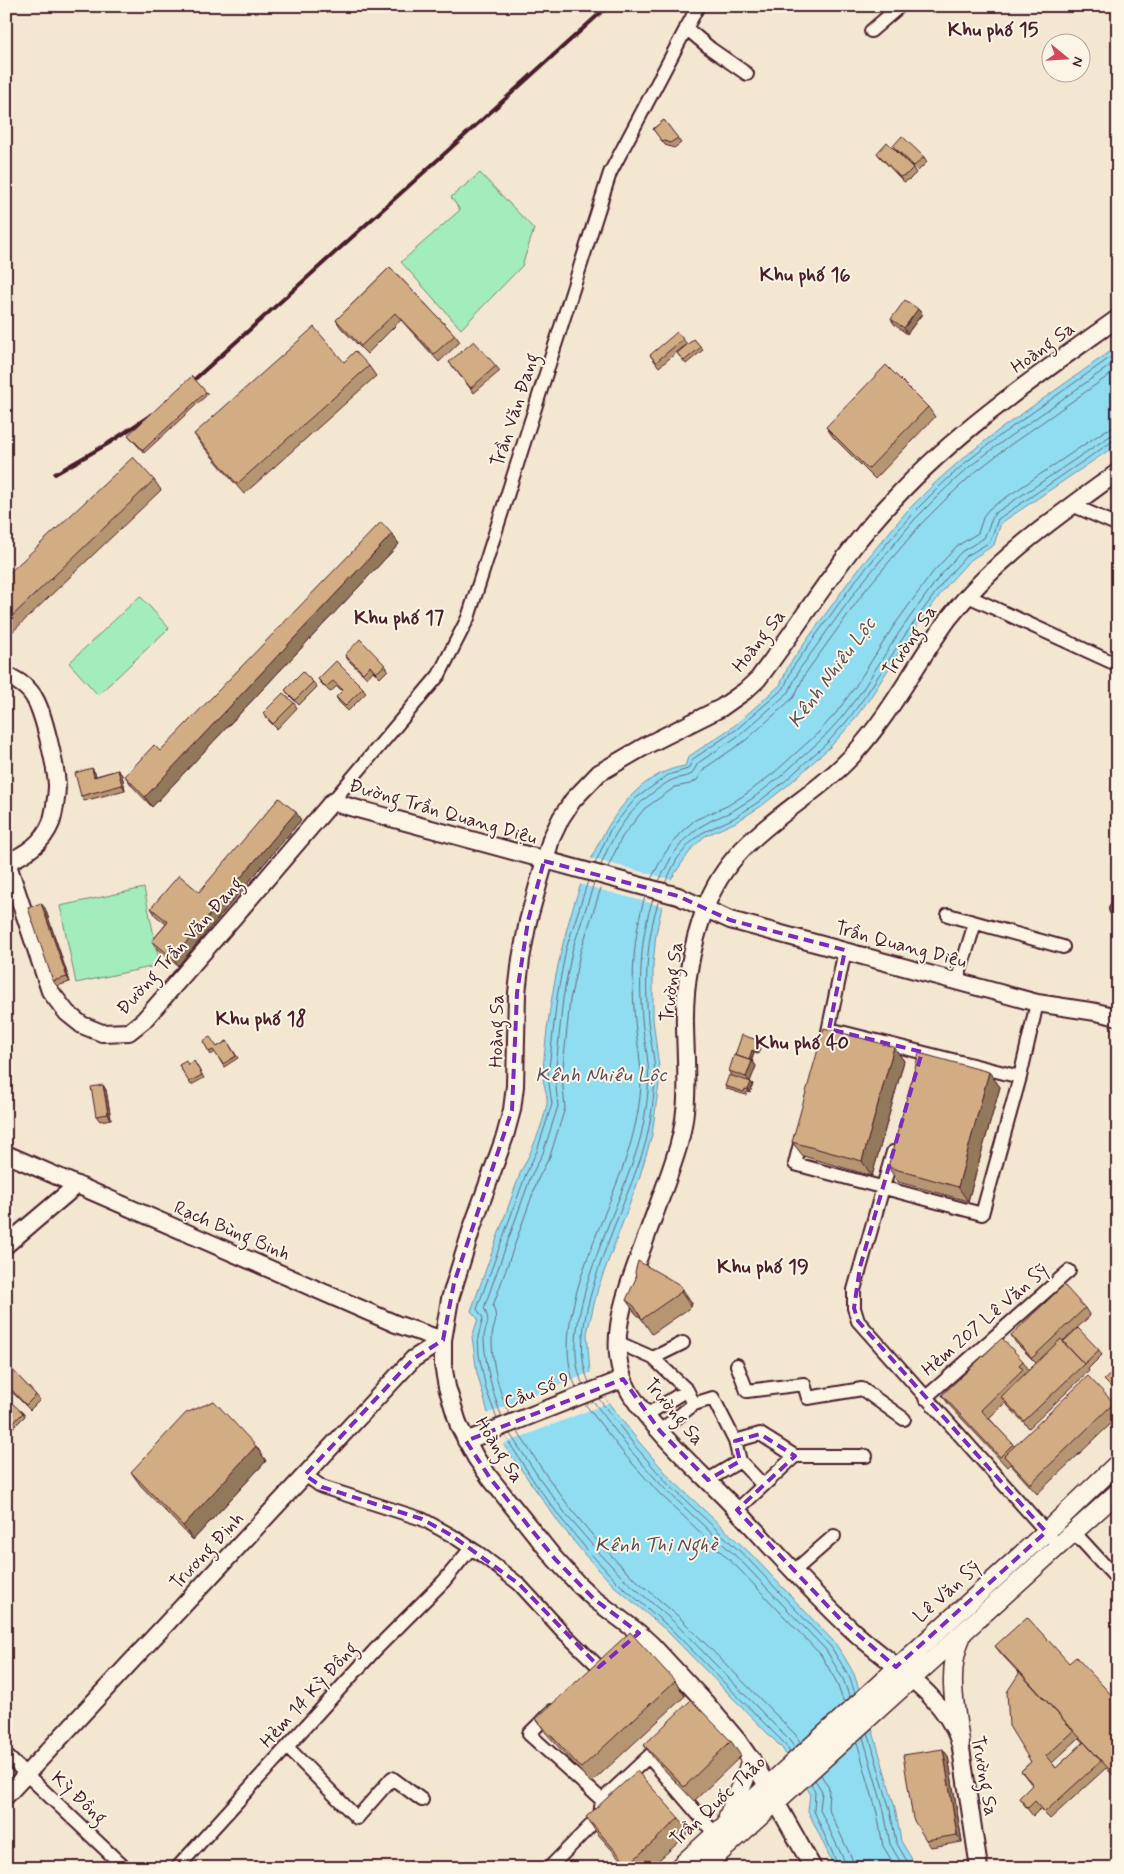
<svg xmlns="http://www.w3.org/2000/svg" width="1124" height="1874" font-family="Mynerve,sans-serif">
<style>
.green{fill:#a3ecbb;stroke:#768673}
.water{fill:#90dcf1;stroke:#7490a2}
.pier{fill:#f4e7d2}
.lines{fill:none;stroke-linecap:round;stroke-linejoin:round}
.shore{stroke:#666b7a;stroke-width:1}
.minor-casing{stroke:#4a1f2b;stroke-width:16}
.tertiary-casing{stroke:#4a1f2b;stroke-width:20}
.secondary-casing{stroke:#4a1f2b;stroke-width:21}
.minor{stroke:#fcf5e5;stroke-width:12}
.tertiary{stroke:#fcf5e5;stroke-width:16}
.secondary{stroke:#fcf5e5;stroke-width:18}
.rail{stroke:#4a1f2b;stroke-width:4}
.wall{fill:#b59572;stroke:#4a1f2b;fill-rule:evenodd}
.shaded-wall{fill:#93795c;stroke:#4a1f2b}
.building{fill:#d2ad84;stroke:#4a1f2b}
.marked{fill:none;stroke:#7b2cbf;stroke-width:4;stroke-dasharray:10 6;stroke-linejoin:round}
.labels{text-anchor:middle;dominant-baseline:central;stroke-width:4;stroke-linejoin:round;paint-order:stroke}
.street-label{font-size:19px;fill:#4a1f2b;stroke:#fcf5e5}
.neighbourhood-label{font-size:20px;font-weight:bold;fill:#4a1f2b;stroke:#fcf5e5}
.water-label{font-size:20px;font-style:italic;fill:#5c4e5c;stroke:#fcf5e5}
</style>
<rect width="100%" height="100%" fill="#f4e7d2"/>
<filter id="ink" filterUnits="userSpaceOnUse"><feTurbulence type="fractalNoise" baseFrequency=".02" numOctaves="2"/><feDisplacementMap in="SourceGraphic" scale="10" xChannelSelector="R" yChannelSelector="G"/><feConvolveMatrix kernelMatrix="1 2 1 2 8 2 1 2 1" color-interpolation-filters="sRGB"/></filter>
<g filter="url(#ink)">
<path class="green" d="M480 173 534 229 522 266 461 329 401 262 460 210 451 197Z
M140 596 169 628 98 695 69 663Z
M144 888 160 965 76 983 60 906Z"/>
<path class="water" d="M1118 346V444L1001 523 994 545 969 561 948 584 909 637 870 698 850 725 831 746 787 786 760 807 736 822 705 836 693 847 671 879 662 906 656 934 653 964V1019L660 1076 652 1135 639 1179 598 1288 587 1333 590 1373 597 1388 639 1442 672 1480 752 1555 835 1643 845 1658 854 1674 874 1735 895 1808 901 1841 917 1868H835L808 1811 810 1793 782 1748 666 1630 614 1586 585 1555 560 1524 503 1444 488 1413 477 1373 472 1337 478 1319 471 1311 521 1171C532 1151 542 1127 547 1104 548 1096 544 1087 543 1078 543 1068 544 1058 545 1048 553 968 588 780 685 766L688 757 734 726 780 685 789 665 852 577 907 511 935 483 962 459 999 430Z"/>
<path class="pier" d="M589 858 673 880 665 907 579 884Z
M592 1372 608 1403 501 1445 486 1414Z"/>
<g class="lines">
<path class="shore" d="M595 864 610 830 635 799 668 775 688 769 693 759 737 729 784 688 793 667 856 580 911 515 939 487 965 463 1002 434 1118 352
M601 865C615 828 636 801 670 781 677 777 685 778 692 774L698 763 741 734 789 692 799 670 861 584 915 519 943 491 969 467 1006 439 1118 360
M608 867 622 837 644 809 675 787 690 784 697 780 705 768 746 740 794 697 805 674 867 588 921 524 948 497 974 473 1010 445 1118 369
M651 879 665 853 680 833 695 820 727 806 749 792 775 772 818 733 836 713 855 687 893 627 933 572 957 546 978 533 984 515 989 509 1106 430 1118 427
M659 881 672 856 684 840 698 828 714 819 731 812 753 798 780 777 823 738 842 717 861 692 900 631 939 577 961 552 984 538 994 514 1110 436 1118 434
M665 883 677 859 689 844 702 833 734 818 757 803 784 782 828 742 847 721 866 695 905 635 944 581 965 557 990 542 998 519 1113 441H1118
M589 1382C561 1322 629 1204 646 1141 651 1120 654 1098 655 1077 655 1058 650 1039 648 1021 645 982 646 938 659 900
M583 1385C553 1320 625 1202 641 1135 646 1113 650 1087 648 1064 647 1049 643 1034 642 1019 639 980 640 936 653 899
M576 1387C544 1318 617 1204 633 1134 639 1111 643 1085 640 1062 639 1048 636 1035 635 1021 631 981 633 935 645 897
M599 1399 635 1446 668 1484 748 1559 831 1647 849 1676 855 1693
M593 1401 630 1450 664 1488 744 1564 826 1650 843 1679 850 1698
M585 1404 624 1454 659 1493 739 1569 821 1655 836 1681 844 1703
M509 1414C499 1392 492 1365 492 1341 491 1325 500 1324 493 1306L538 1179 550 1156 565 1108 562 1077 570 1000 580 953 602 885
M502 1417C492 1393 486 1366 484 1341 483 1325 493 1326 484 1308L531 1176 543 1153 558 1106 555 1077 563 998 572 951 594 883
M497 1419 486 1389 479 1355 478 1337 483 1318 477 1309 526 1174 537 1151 552 1104 548 1077 557 997 566 949 588 881
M517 1431 546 1475 574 1513 599 1543 627 1572 679 1617 795 1734 801 1743
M510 1434 540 1479 568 1517 594 1547 622 1577 674 1622 789 1740 795 1748
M505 1436 535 1483 563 1521 589 1552 617 1582 669 1627 785 1744 790 1752
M868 1732 890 1810 896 1842 911 1868
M863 1737 884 1811 890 1844 904 1868
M857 1742 877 1813 883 1846 896 1868
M821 1775 829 1788 828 1808 852 1859 853 1868
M815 1780 822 1791 820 1810 845 1862 846 1868
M811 1784 815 1792 814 1811 839 1868"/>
<g class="minor-casing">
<path id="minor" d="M686 28 711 49 747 74
M871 31 900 6
M1072 505 1118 525
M968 596 1118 665
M332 802 439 675 468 618 610 173 698 6
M1116 909H1118
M948 915 1063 947
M957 981 975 923
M829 1029 1020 1077
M825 1046 845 950
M802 1136 795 1164 982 1214 1020 1077 1037 1003
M893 1152 854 1290V1308L858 1321 1058 1545
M617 1342 653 1358 687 1390 694 1404
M653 1358 683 1343
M737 1365 747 1391 804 1384 808 1398 862 1389 904 1419
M925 1398 1069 1271
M646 1415 687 1390
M660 1431 694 1404 713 1398 735 1441 740 1461 763 1485
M735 1441 760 1434 795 1456
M305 1475 322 1487 422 1519 451 1535 480 1554 519 1584 564 1633 599 1667
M708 1480 740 1461
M737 1510 795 1456H866
M1073 1531 1118 1580
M794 1571 834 1536
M552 1711 529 1734 602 1800
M287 1747 357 1818 392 1778 422 1800
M6 1755 125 1868
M649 1757 715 1834
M177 1868 375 1650 444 1581 471 1548
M549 1868 600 1816 602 1800 662 1744"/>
</g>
<g class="tertiary-casing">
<path id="tertiary" d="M6 675C18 681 29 687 35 699 44 714 56 768 57 785 57 794 54 815 51 823 43 843 26 854 6 863
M7 862 50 991 67 1013 82 1025 102 1033 129 1032 144 1020 233 918 332 802 678 896 730 920 796 938 1037 1003 1096 1012 1118 1017
M6 1154 396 1324 443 1340
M6 1245 77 1185
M466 1441 623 1379
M6 1796 413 1359 443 1340
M813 1868 758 1770 738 1741 705 1702 652 1645 639 1633 594 1599 578 1584 555 1559 490 1478 476 1458 459 1426 447 1387 443 1365V1340L450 1299 472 1228 505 1136 512 1110 515 1086 517 993 521 959 528 921 551 839 561 818 573 800 599 773 647 745 721 708 745 691 758 679C804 619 842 553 895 498 960 428 1040 374 1118 318
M979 1868 960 1742C941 1690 889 1665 851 1629 808 1589 769 1544 729 1502 696 1468 658 1435 632 1396 601 1349 627 1290 644 1243 654 1215 665 1188 674 1160 691 1113 686 1075 685 1026 684 987 692 945 705 909 732 833 802 810 853 755 891 714 916 663 949 618 995 559 1058 516 1118 472"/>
</g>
<g class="secondary-casing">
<path id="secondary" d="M960 1742C955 1706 946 1670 962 1635
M728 1816 744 1781 751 1759
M678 1868 1046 1532 1118 1463
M703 1868 1118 1492"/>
</g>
<use href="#minor" class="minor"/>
<use href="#tertiary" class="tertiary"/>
<use href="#secondary" class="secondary"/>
<path class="rail" d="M185 388 608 6
M55 474 109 443 154 413"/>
</g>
<path class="wall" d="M664 120 681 143 674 148 665 145 653 129Z
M893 146 924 157 927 162 918 171 897 151Z
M877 153 913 168 916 173 910 179 904 182 881 158Z
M390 267 455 335 460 342 439 362 401 320 367 354 341 328 336 320Z
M918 309 922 314 907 334 894 324 891 319Z
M683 339 687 344 659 367 650 355Z
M694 339 703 350 686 364 677 353Z
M344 362 369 366 376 376 244 494 201 444 194 434Z
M449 362 496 366 500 371 474 393Z
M206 392 208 394 144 453 128 435Z
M928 407 935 417 875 479 833 437 826 427Z
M154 480 161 490 6 638V576Z
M392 534 399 544 152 807 132 786 125 776 160 751Z
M345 655 385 665 388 670 380 678 373 671 367 678 348 660Z
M336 661 363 688 366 693 348 711 339 702 336 697 342 691 337 686 330 692 322 684 318 679Z
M313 682 317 687 299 705 289 695 285 690Z
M294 703 297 708 277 729 266 718 263 713Z
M92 768 95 773 96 776 118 770 122 775 125 790 84 801 81 796Z
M301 820 178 966 157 949 152 941 166 924 156 916 151 908 199 892Z
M45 908 70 982 57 986 53 981Z
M203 1041 217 1047 227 1041 238 1058 224 1067 215 1052 211 1055Z
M760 1041 762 1043 758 1054 754 1053 752 1060 756 1066 750 1081 753 1084 750 1093 747 1092 746 1095 727 1089 725 1086 732 1075 729 1071Z
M894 1047 904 1061 872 1176 803 1156 792 1142Z
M194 1061 204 1078 191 1085 179 1065H188Z
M989 1072 1000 1087 968 1201 898 1182 888 1167Z
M103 1085 106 1090 111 1119 100 1121 96 1116Z
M680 1285 692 1303 691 1307 652 1334 641 1318 636 1314 626 1300Z
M1085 1308 1090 1316 1063 1341 1099 1350 1102 1355 1088 1369 1089 1371 1029 1428 1005 1403 989 1418 1014 1446 1114 1403 1118 1408V1417L1037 1494 1010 1464 1007 1467 949 1405 942 1395 1023 1361 1029 1370 1036 1363 1016 1343 1011 1335Z
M6 1363 36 1395 40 1400 30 1410 6 1386Z
M6 1411 23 1413 25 1416 14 1427 6 1419Z
M6 1428 9 1432 6 1435Z
M256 1446 266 1461 193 1540 141 1486 131 1472Z
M995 1646 1069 1663 1118 1702V1776L1116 1778 1106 1768 1050 1819 1040 1809 1033 1816 1019 1798 1032 1785 1021 1771 1031 1762 1019 1673 1002 1655ZM1079 1738 1083 1743 1056 1768 1052 1763Z
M675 1681 685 1696 591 1783 546 1733 536 1719Z
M731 1741 741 1756 694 1801 655 1760 644 1745Z
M948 1756 962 1842 931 1847 926 1840Z
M586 1817 679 1818 689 1833 650 1868H628L596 1832Z"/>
<path class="shaded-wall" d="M918 309 922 314 907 334 904 328Z
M392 534 399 544 152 807 145 797Z
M92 768 95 773 97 782 94 777Z
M118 770 122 775 125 790 122 785Z
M296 812 301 820 178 966 173 958Z
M41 903 45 908 70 982 67 977Z
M760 1041 762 1043 758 1054 756 1052Z
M894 1047 904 1061 872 1176 862 1161Z
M752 1050 754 1053 750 1063 749 1061Z
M752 1061 756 1066 750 1082 746 1077Z
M989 1072 1000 1087 968 1201 958 1187Z
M751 1082 753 1084 750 1093 748 1090Z
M103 1085 106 1090 111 1119 108 1114Z
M682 1289 692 1303 691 1307 681 1292Z
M256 1446 266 1461 193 1540 183 1526Z
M943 1749 948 1756 962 1842 957 1835Z"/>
<path class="building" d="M664 120 678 138 670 143 661 140 653 129Z
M902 136 924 157 914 166 893 146Z
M887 142 913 168 907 174 900 177 877 153Z
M390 267 455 335 434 354 395 313 361 346 336 320Z
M905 300 918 309 904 328 891 319Z
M314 327 344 362 355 351 369 366 237 484 194 434Z
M677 332 683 339 656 362 650 355Z
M694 339 701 347 684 361 677 353Z
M474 341 496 366 471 388 449 362Z
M886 365 928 407 868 469 826 427Z
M192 376 206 392 143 450 128 435Z
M133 457 154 480 6 622V576Z
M381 522 392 534 145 797 125 776 154 745 160 751Z
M360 639 385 665 376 673 370 666 363 673 345 655Z
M336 661 363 688 345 706 336 697 343 690 333 681 326 687 318 679Z
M303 672 313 682 295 700 285 690Z
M283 693 294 703 273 724 263 713Z
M92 768 94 777 118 770 122 785 81 796 75 773Z
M279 798 296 812 173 958 152 941 168 922 151 908 179 875 199 892Z
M41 903 67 977 53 981 28 908Z
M824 1028 894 1047 862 1161 792 1142Z
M742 1035 760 1041 756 1052 752 1050 749 1060 735 1055Z
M210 1037 217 1047 227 1041 236 1056 223 1064 213 1050 209 1052 203 1041Z
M919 1053 989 1072 958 1187 888 1167Z
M734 1055 752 1061 746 1077 729 1071Z
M186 1061 188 1065 194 1061 202 1075 189 1082 179 1065Z
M729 1075 751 1082 748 1090 745 1089 744 1092 725 1086Z
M103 1085 108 1114 96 1116 91 1087Z
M638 1261 680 1285 682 1289 681 1292 642 1319 634 1306 626 1300 636 1278 635 1272Z
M1064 1285 1085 1308 1032 1358 1011 1335Z
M1078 1328 1099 1350 1084 1364 1063 1342Z
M1002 1338 1023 1361 1019 1365 1023 1369 981 1410 1013 1444 1000 1457 942 1395Z
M1061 1339 1084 1364 1024 1421 1001 1397Z
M6 1363 36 1395 26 1405 6 1384Z
M1113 1372 1118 1377V1394L1104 1380Z
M1088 1376 1114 1403 1030 1484 1004 1456Z
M214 1401 256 1446 183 1526 131 1472 186 1413Z
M13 1404 23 1413 12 1424 6 1418V1411Z
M1027 1617 1069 1663 1076 1657 1118 1702V1760L1109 1769 995 1646Z
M630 1632 675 1681 581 1768 536 1719Z
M1020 1672 1074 1731 1046 1756 1056 1768 1084 1742 1101 1761 1045 1812 1035 1801 1028 1808 1019 1798 1033 1784 1021 1771 1031 1762 1009 1726 1007 1692Z
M691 1700 731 1741 684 1787 644 1745Z
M943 1749 957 1835 926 1840 913 1819 903 1755Z
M637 1771 679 1818 628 1865 586 1817Z"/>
</g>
<path class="marked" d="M544 861 678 896 730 920 845 950 829 1029 922 1052 860 1267 854 1308 858 1321 1046 1532 896 1667 841 1620 737 1510 795 1456 760 1434 735 1441 740 1461 708 1480 660 1431 623 1379 466 1441 490 1478 555 1559 594 1599 639 1633 599 1667 519 1584 451 1535 422 1519 322 1487 305 1475 413 1359 443 1340 454 1283 512 1110 517 993 528 921Z"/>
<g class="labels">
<g class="street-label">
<text transform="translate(1043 348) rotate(-36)">Hoàng Sa</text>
<text transform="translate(515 410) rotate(-72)">Trần Văn Ðang</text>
<text transform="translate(759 641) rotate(-52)">Hoàng Sa</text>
<text transform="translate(910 641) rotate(-56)">Trường Sa</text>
<text transform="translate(443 812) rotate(16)">Đường Trần Quang Diệu</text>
<text transform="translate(901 945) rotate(15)">Trần Quang Diệu</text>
<text transform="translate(180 946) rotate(-48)">Đường Trần Văn Đang</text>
<text transform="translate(672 982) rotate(-83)">Trường Sa</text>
<text transform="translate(497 1031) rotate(-89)">Hoàng Sa</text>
<text transform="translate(232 1231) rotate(23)">Rạch Bùng Binh</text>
<text transform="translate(985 1320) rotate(-41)">Hẻm 207 Lê Văn Sỹ</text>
<text transform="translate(537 1391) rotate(-22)">Cầu Số 9</text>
<text transform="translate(674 1412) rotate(50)">Trường Sa</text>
<text transform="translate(499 1450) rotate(58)">Hoàng Sa</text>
<text transform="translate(207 1551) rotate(-47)">Trương Định</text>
<text transform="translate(947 1592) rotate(-42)">Lê Văn Sỹ</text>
<text transform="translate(309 1695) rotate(-48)">Hẻm 14 Kỳ Ðồng</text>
<text transform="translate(984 1776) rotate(80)">Trường Sa</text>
<text transform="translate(79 1798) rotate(43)">Kỳ Ðồng</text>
<text transform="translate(718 1801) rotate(-43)">Trần Quốc Thảo</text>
</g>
<g class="neighbourhood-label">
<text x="993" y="30">Khu phố 15</text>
<text x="805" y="275">Khu phố 16</text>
<text x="399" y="618">Khu phố 17</text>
<text x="261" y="1019">Khu phố 18</text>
<text x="802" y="1043">Khu phố 40</text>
<text x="763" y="1267">Khu phố 19</text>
</g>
<g class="water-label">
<text transform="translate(832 673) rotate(-53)">Kênh Nhiêu Lộc</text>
<text x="601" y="1075">Kênh Nhiêu Lộc</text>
<text x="656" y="1545">Kênh Thị Nghè</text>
</g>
</g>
<rect width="1124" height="1874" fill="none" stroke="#fcf5e5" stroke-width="25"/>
<rect x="12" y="12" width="1099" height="1849" fill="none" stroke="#4a1f2b" stroke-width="2" filter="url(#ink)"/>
<g transform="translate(1066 58) rotate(108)"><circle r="24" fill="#fcf5e5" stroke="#b59f9b"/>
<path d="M0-4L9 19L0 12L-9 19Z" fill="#d1495b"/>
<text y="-8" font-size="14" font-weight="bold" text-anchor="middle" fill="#4a1f2b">N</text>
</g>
</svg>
